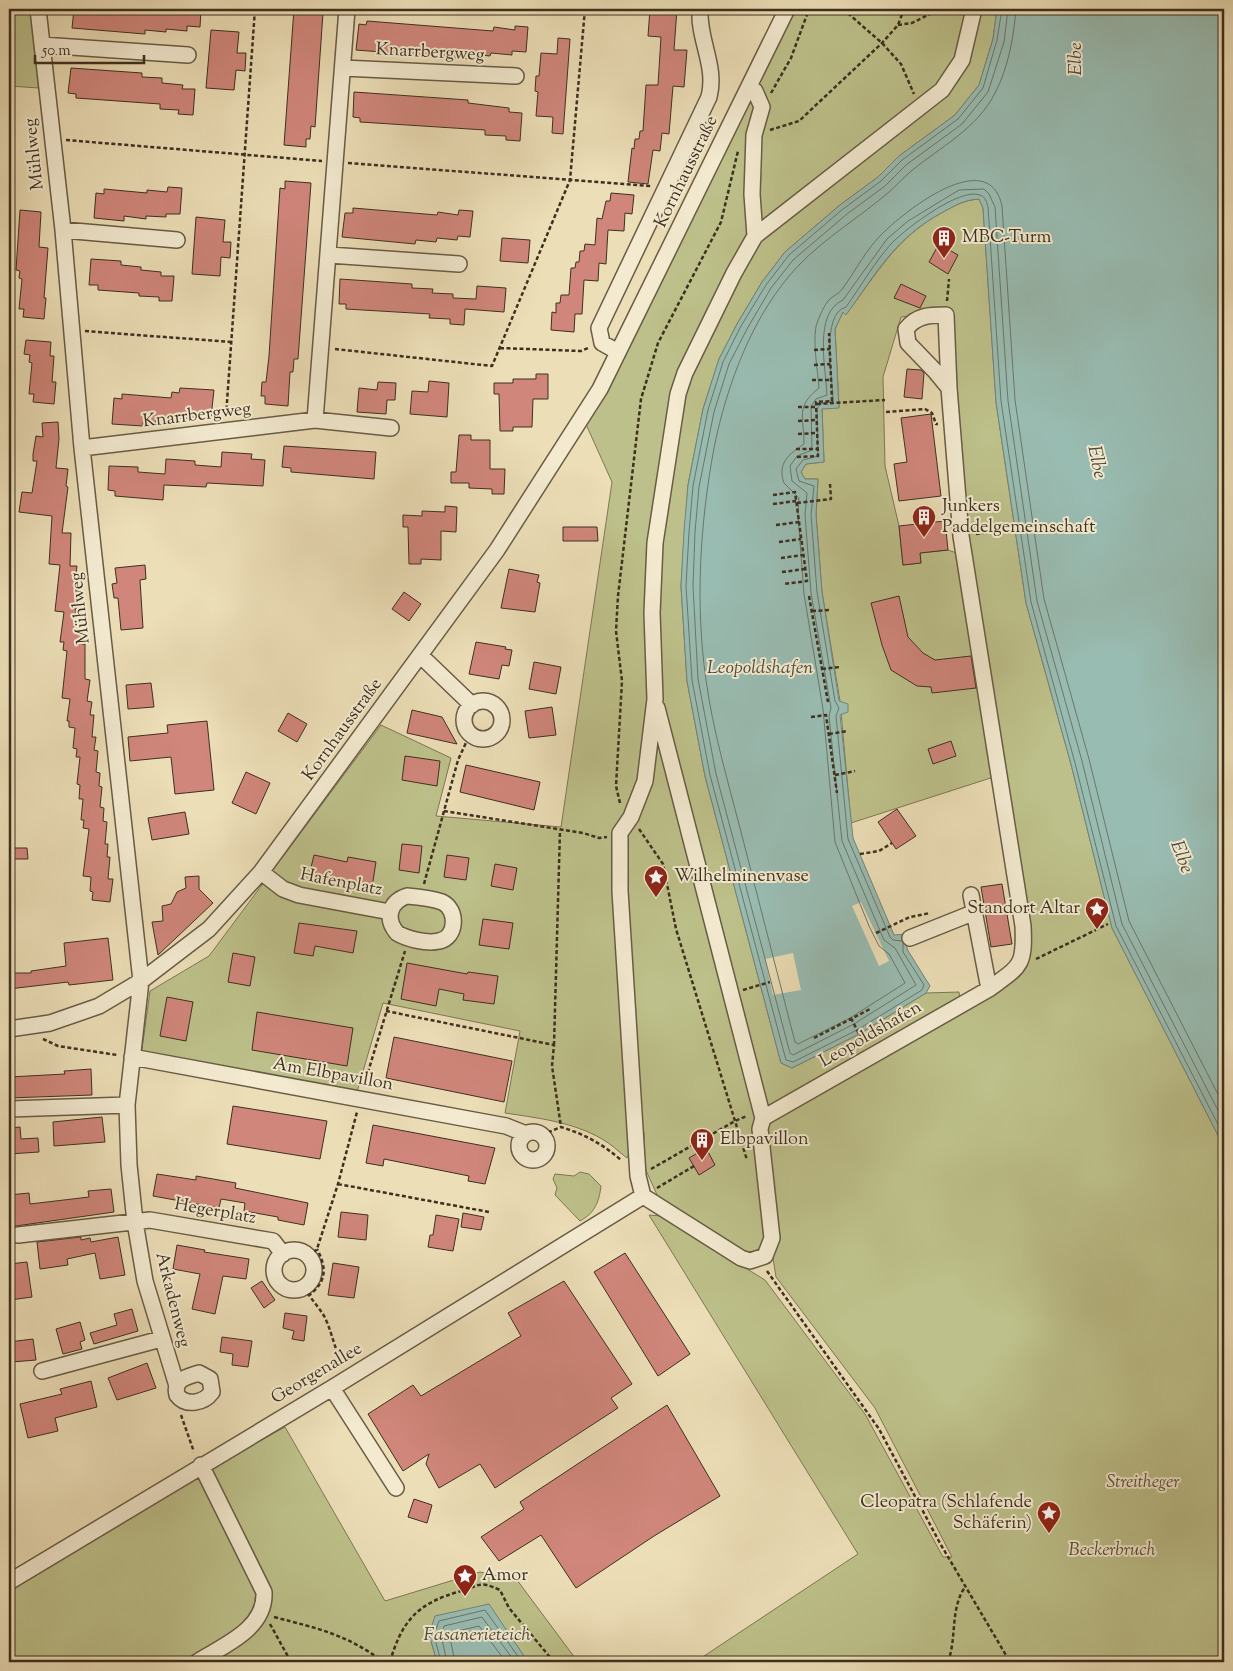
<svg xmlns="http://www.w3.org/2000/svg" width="1233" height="1671" font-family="'Sorts Mill Goudy',serif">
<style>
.green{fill:#bdc08a;stroke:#7d7854;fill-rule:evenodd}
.water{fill:#99bcb2;stroke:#748477}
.pier{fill:#ecdeb7}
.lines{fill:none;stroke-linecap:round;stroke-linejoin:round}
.shore{stroke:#6b7668;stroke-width:1}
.building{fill:#d0867b;stroke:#3d301f}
.minor-casing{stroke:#695c45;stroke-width:18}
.path{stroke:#3d301f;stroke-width:2.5;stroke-dasharray:4 2.5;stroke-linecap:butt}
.minor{stroke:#f3ead0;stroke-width:15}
.labels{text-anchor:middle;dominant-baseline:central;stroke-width:4;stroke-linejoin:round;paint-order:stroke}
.street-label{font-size:18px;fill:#3d301f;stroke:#f3ead0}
.poi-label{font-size:18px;fill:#3d301f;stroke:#f3ead0;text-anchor:start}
.park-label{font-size:18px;font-style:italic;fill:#574d34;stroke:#f3ead0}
.water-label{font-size:19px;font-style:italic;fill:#4f4c3c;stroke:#f3ead0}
</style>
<rect width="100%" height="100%" fill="#ecdeb7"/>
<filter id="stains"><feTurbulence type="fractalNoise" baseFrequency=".004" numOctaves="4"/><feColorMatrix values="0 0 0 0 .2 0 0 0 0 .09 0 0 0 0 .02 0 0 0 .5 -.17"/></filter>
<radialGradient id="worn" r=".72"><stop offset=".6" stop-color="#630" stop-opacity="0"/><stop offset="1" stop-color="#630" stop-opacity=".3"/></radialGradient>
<path class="green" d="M9 9H31L39 88 9 86Z
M779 9H997L993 39 979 85 955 115 899 156 878 177 840 205 785 252 762 282 737 324 719 359 703 409 688 485 681 586 687 681 705 776 781 1063 792 1068 859 1034 926 993 959 992 961 1008 1000 988 1028 936 1003 774 851 823 840 701 822 592 816 515 818 479H805L801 472 806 464 824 462 822 408 839 407 835 329 843 312 846 314C878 273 895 238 943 212 956 205 965 200 979 199L983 208 996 402 1026 603 1071 764 1112 928 1224 1147V1662H695L858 1554 649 1215 661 1216 765 1280 865 1414 943 1557H952L875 1408 776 1277 769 1233 761 1248 754 1254H743L658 1197 644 1166V1132L633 1134 632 1146 627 1158C619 1152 611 1144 602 1139 573 1122 538 1118 505 1113L520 1031 383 1003 354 1102 140 1064 150 991 209 956 381 725 451 758 436 816 561 827 612 482 580 411ZM949 311 968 557 948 550 920 553 921 563 903 565 899 526 885 466 884 424 883 377 901 317ZM727 994 765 1102 757 1127Z
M580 1172 589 1174 601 1186C599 1202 595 1213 580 1221L555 1195 557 1188 553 1179 555 1174 574 1176Z
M285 1427 385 1601 480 1572 517 1580 578 1662H528L488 1604 429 1634 437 1662H9V1592L151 1502Z"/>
<path class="water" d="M997 9H1224V1147L1112 928 1071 764 1026 603 996 402 983 208 979 199C964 200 956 205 943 212 895 238 877 272 846 315L843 312 835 329 839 408 822 409 824 462 806 464 801 472 805 479H818L816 515 822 592 839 701 848 704V712L840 715 853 838 894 935 908 934 907 949 930 986 926 993 859 1034 792 1068 781 1063 705 776 687 681 681 586 684 531 688 485 703 409 719 359 737 324 762 282 785 252 840 205 878 177 899 156 955 115 979 85 993 39Z
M489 1604 528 1662H437L429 1634 435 1616Z"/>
<path class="pier" d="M861 902 889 961 879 966 852 906Z
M793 953 801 990 773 995 765 959Z"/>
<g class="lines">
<path class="shore" d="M1008 9 1004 42 988 92 962 124 906 165 885 186 847 214 793 260 771 288 747 329 729 364 714 412 699 487 695 532 693 586 698 679 716 774 790 1053 793 1055 854 1024 916 985 895 948 884 940 842 841 829 716 831 708 811 593 805 515 807 493 792 481 790 466 797 456 812 450 811 406 816 399 827 395C826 369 813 313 843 300L887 239 908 221 959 190 984 189 989 194 995 207 1008 401 1037 601 1082 761 1122 924 1224 1122
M1016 9C1014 36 1008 69 995 93 977 129 940 147 910 172 903 178 897 185 889 192 860 217 826 237 799 265 753 313 727 384 714 448 700 524 695 603 706 680 713 731 727 778 740 828 758 899 777 971 795 1042L798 1044 850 1018 905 983 889 954 879 946 869 926 835 842 823 709 804 594 798 515 799 498 784 483C777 463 789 454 804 444 804 416 795 407 819 388 818 371 811 335 818 320 821 314 824 305 829 300 834 295 839 294 843 288 856 270 867 248 883 233 906 210 989 145 1002 206L1015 400 1044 599 1089 759 1129 921 1224 1106
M902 941 893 940 890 937 848 839 836 716 839 708 835 701 817 592 811 515 814 486 799 481 796 469 803 460 818 456 817 408 821 404 833 401C833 379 820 314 846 307 861 286 874 263 891 244 905 229 960 187 980 195 985 196 987 203 988 207L1001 401 1031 602 1075 763 1116 926 1224 1136
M903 943V952L924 985 922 990 857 1030 793 1062 786 1060 710 775 692 680 686 586 689 532 693 486 708 410 723 362 741 326 766 285 789 255 843 209 881 181 902 160 958 119 983 88 997 40 1002 9
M441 1662 434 1635 439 1621 485 1610 522 1662
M447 1662 441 1635 444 1626 482 1617 515 1662
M455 1662 449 1633 479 1626 506 1662"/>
</g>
<path class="building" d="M74 9H201L200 27 187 26V31L166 29V32L145 30V34L72 28Z
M294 9H320V13H323L315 127 311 126 310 139H306V147L284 145Z
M650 9H677L674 50H687L684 87 673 86 669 134 662 133 660 151 653 150 648 184 628 182 632 148 634 149 635 139H639L640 131H643L646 85H658L661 37 648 36Z
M367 21 493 31 494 27 515 30V26L528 27 526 52 512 51V55L491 53 490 56 471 54V59L356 50 359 24 366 25Z
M211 30 239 32 237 53H246L245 71 236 70 234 90 206 88Z
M558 38 570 39 563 134 552 133 553 117 536 116 538 92 535 91 536 76H539L541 53 557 54Z
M71 68 142 73V77L162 78V83L183 85 182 89H195L193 115 178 114 179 110 160 109V104L76 98V94L68 93Z
M354 92 468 100V103L509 108V112L522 113 520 141 506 140V136L485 135V130L360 122V118L353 117Z
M285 181 311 183 298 359H294L293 372H290L288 406 265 404V396H261L262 382H266L269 356 280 188 285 189Z
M168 187 182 188 180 214H166V217L146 216V219L124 216V221L94 218 96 193 104 194V189L147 193V190L167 192Z
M611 193 634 195 632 214 625 213 624 231 608 230 606 264 599 263 598 281 584 280 582 314H575L574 332 551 330 552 312 556 313V303H560L561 295H569L571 268H575L576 262H579L580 251H584L585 244 595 245 597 218 602 219 606 201H610Z
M353 208 437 215 438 212 458 215 459 210 473 211 470 237 458 236 457 240 437 238 436 242 416 240 415 244 342 237 345 213H353Z
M20 210 41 212 39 247 48 248 44 298H46L44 319 23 317 24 309H19L22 279 19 278 20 271 16 270Z
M196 217 225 220 223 242H231L230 258 221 257 220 276 192 274Z
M502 238 530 240 528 263 500 261Z
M939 244 958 255 948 274 929 262Z
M91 259 121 261V265L141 267V270L161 272V276H174L172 301H159V297L139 296V293L98 290V285H89Z
M340 279 412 284V288L433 289 432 293 453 294V298L476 299 477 286 506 288 504 312 465 309 464 325 450 324V319L429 318 430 314 346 309V304H339Z
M901 284 926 296 920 308 894 298Z
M26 340 51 342 50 356H54L52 382H56L54 404 33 402 34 394H29L32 363 29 362 30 355 24 354Z
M907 369 921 370 924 373 922 399 904 397Z
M536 374H548V399H533L532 427H513V431H500L499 394H494V383H513V379H536Z
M429 381 449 383 447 417 410 414 412 391 428 392Z
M378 382 396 383 395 400H387L386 414 357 412 359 388 377 390Z
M180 388 214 390 211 417 199 416V419L156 416V423L143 422V426L112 424 114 398 122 399V394L171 398 172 392 179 393Z
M931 414 941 496 899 501 894 464 907 462 901 418Z
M58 422 59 439 56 468 68 469 66 486 68 487 62 533H71L70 566H77L76 574H79L74 629 83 630 82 644H85V679L90 680 87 701 92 702 90 715H94L92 737H96L94 750 98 751 96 772 100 773 99 786 102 787 100 807 104 808 103 821 107 822 105 844H108L107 857H110L108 879H113L110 902 92 900 93 892 90 891 91 877 83 876 89 829 83 828 84 820H81L83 799H79L80 785 77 784 80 757H76L77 749 73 748 75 728 69 727V721H67L70 699 62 698 67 651 63 650 64 642H60L64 612 55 611 60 565 49 564 52 516 19 512 22 492 32 493 37 461H33V454L36 436 43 437 42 423Z
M459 435H471V440H490V469H505L504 494H492V489L469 488V483H451V472H456Z
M284 446 376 452 374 479 291 472V468L282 467Z
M222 452 252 454 251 459 265 460 263 486 207 483 206 487 164 485 163 500 115 496V491L108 490 109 466 138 467V472L165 474 166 459 195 461V465L221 467Z
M445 506 457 507 456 532 441 531V560L421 559V564H409L408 527H403V515L422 516V511L445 512Z
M945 521 948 550 920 553 921 563 903 565 899 526Z
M563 527H597L598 541H563Z
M145 565 146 579 140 580 143 628 121 630 118 598H114L112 584 117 583 115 568Z
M509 569 539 575 537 582 540 583 535 612 501 608Z
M404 592 421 604 409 621 392 609Z
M899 596 908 637 923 653 935 660 971 656 976 688 932 693 931 687 917 686 891 670 882 645 871 603Z
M476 642 506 647 505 649 512 650 509 666 502 665 499 679 469 674Z
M534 662 561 667 556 694 529 689Z
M151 683 154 707 128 709 126 685Z
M552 707 556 735 529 738 525 711Z
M412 710 442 717 457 744 407 733Z
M288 713 307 724 297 742 278 731Z
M207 721 214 790 175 794 171 757 130 761 128 737 168 733 167 725Z
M951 741 956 756 933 764 928 749Z
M405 756 440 761 437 786 402 780Z
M466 765 540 782 534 810 460 792Z
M246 772 270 783 256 814 232 803Z
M897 809 916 836 896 849 878 822Z
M185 812 189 834 152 840 148 818Z
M402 844 422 846 419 873 399 870Z
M9 848H27L28 859H9Z
M314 855 347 862 348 857 376 862 372 887 309 876Z
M447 855 469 858 466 880 444 877Z
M495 864 517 868 513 890 491 886Z
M199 876V889L213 903 158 955 152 922 163 921 162 906 171 904 177 892 186 888 185 877Z
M1002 884 1012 944 991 947 981 887Z
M483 919 513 923 509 949 479 945Z
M299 923 357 931 353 953 315 946 313 956 294 953Z
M108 938 113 980 69 985 68 982 9 989V973H31V971L66 966 64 943Z
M233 953 255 957 250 986 228 982Z
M407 963 467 974 468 972 498 976 494 1004 463 1000 464 994 439 989 436 1006 401 999Z
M167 997 193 1002 186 1041 160 1036Z
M257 1012 353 1028 347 1066 252 1050Z
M394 1037 512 1061 504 1102 386 1078Z
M91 1069 92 1095 9 1098V1077L65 1074 64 1071Z
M233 1106 327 1121 320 1159 227 1144Z
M102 1117 105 1142 54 1146 53 1122Z
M373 1125 495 1148 485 1184 468 1181 469 1176 384 1159 383 1166 366 1163Z
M20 1127 21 1139 38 1138 39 1152 9 1154V1128Z
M706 1148 715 1165 699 1175 689 1158Z
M157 1174 196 1180V1176L236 1183 235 1188 308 1203 304 1225 278 1220V1217L244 1211 245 1203 221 1199 219 1208 153 1196Z
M111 1189 114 1212 9 1227V1195L29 1193 30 1204 89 1197 88 1191Z
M341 1212 368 1215 366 1240 338 1237Z
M463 1213 484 1217 481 1230 461 1227Z
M436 1215 459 1219 453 1251 428 1247 430 1235H433Z
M81 1237V1240L90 1238 91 1242 118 1237 125 1275 100 1279 95 1253 67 1259 68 1265 40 1269 37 1242Z
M177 1245 205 1250 204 1252 249 1259 246 1279 223 1276 215 1314 192 1309 200 1274 173 1269Z
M625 1253 690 1354 658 1376 594 1272Z
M27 1262 32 1297 10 1300 9 1264Z
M333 1263 359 1267 354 1298 328 1295Z
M262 1281 275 1300 264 1308 251 1288Z
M564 1281 632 1384 611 1398 618 1408 495 1488 480 1464 439 1488 426 1464 429 1454 403 1471 368 1414 413 1385 421 1396 521 1336 508 1313Z
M132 1309 138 1331 94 1344 90 1333 117 1325 114 1314Z
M285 1313 307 1316 304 1341 292 1339 294 1331 283 1328Z
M80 1322 85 1340 80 1342 82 1349 63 1354 56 1329Z
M222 1337 252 1341 248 1367 232 1365 233 1354 220 1352Z
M33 1339 36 1360 12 1362 9 1342Z
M147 1363 156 1388 117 1400 108 1378Z
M91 1381 97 1407 55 1418 58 1431 28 1438 20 1404 62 1394 60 1389Z
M667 1405 720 1496 654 1536 576 1588 541 1535 499 1561 481 1537 524 1509 520 1502Z
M414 1499 432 1505 427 1523 408 1517Z"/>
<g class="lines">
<g class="minor-casing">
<path id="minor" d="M38 9 63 230 82 448 141 981 127 1105 129 1165 135 1222 145 1281 177 1386
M42 45 188 55
M343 68 516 76
M749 88 755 91 762 107 754 135 752 194 755 236
M63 230 177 240
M329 255 459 264
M618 352 602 343 599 328 709 97C717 66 698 40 700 9
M315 420 391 428
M82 448 315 420 347 9
M421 656 472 705
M464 720a19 19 0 1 1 38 0a19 19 0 1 1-38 0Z
M657 708 763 1118
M261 872 283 889 299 895 390 912
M971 895 989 989
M407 896C419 897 431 898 442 902 458 909 457 938 439 941 427 944 407 939 397 933 385 919 389 902 407 896Z
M910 938 975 912
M9 1029 50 1023 99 1006 141 981 209 929 261 872 497 550 600 389 787 9
M132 1057 506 1126 526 1134
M9 1109 127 1105
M519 1146a14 14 0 1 1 28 0a14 14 0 1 1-28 0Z
M643 1196 741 1258 750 1261 765 1256 772 1238 760 1129 763 1118 989 989C1020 966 1025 967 1023 926L961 536 949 388 935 371 908 343 906 329C917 315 930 315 946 315L949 388
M643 1196 638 1176 620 891V833L631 817 645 781 655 699 652 613 655 543 678 394 685 373 734 273 755 236 942 90 962 60 974 9
M18 1235 150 1220 273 1241 283 1254
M274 1270a20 20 0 1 1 40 0a20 20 0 1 1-40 0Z
M42 1371 161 1339
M199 1373 210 1379 212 1392C204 1403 186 1407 177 1395 173 1379 187 1377 199 1373Z
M332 1388 396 1488
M9 1582 332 1388 643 1196
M197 1662C224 1645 266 1629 264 1592L201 1465"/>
</g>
<path class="path" d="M843 9 882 43 901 64 914 94
M898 25 912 23 932 13 934 9
M771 93 791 58 809 9
M770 130 799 121 882 43 898 25 904 9
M66 140 322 161
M348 163 651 186
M947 301 949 279
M85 331 231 342
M500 348 581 351 588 348
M335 349 492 366 570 180 585 9
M814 350 830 349
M814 365 830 364
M812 380H831
M817 404 885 400
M798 407H817
M886 412 925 409 932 413 936 424H938
M226 416 255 9
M798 421 817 420
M798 434 817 433
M796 449H818
M797 457 818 456 816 402 832 401 829 333
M773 495 795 492 807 581 784 584
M797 503 831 499 830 484
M773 504 796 501
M776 525 799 522
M976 534 1014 528
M779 542 801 539
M781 558 803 555
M782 572 805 569
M809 596 828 702
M812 611 831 610
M822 669 840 667
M811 717 826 715 837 793
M829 734 848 731
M835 775 855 771
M620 803 616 786 622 681 616 631 618 596 641 399 658 343 721 222 738 151
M444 811 583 833 599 838 607 837
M639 829 663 864 676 929 747 1160
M860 854 879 851 892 843
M424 884 458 760 470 734
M876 933 910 917 930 913
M1036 959 1108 924
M743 990 770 982
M386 1011 554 1045 552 1066 561 1127
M851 1018 864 1044
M814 1038 870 1009
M43 1039 58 1046 117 1055
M554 1045 560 830
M364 1085 405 951
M542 1135 561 1127C584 1134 603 1144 622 1161
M651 1169 735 1121 747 1116
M338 1184 489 1212
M657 1188 694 1166
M309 1257 317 1249 338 1184 357 1112
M767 1271 879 1429 941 1545 1010 1662
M305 1287C310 1300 321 1308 326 1320 333 1336 334 1348 343 1364
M308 1296C327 1282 327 1268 317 1249
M181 1415 194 1452
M274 1617C320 1629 345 1634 384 1662
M270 1624 291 1662
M390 1662C402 1620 418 1603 461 1591 480 1586 478 1580 500 1590L509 1608 554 1662
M948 1662C957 1637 950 1609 965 1587"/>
<use href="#minor" class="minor"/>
</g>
<defs>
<g id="building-pin" transform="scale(1.25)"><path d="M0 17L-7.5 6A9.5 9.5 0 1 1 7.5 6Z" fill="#8f2418" stroke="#f3ead0"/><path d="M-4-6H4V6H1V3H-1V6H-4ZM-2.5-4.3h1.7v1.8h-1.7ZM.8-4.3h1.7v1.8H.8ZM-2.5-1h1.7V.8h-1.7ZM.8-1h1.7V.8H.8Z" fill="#fff"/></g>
<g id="sight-pin" transform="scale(1.25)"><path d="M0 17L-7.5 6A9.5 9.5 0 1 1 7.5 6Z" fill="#8f2418" stroke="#f3ead0"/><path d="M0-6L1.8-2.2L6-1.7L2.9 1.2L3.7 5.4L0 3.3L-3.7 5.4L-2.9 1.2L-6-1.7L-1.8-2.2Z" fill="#fff"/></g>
</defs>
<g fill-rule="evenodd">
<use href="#building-pin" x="944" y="238"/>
<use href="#building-pin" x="924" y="517"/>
<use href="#sight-pin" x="656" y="877"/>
<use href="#sight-pin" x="1097" y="909"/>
<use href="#building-pin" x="702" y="1140"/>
<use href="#sight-pin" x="1049" y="1513"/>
<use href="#sight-pin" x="465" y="1576"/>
</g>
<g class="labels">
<g class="street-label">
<text transform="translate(430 53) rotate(3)">Knarrbergweg</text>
<text transform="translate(35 154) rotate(-96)">Mühlweg</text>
<text transform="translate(687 172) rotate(-64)">Kornhausstraße</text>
<text transform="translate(197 416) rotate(-7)">Knarrbergweg</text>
<text transform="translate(81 608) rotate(-96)">Mühlweg</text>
<text transform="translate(343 730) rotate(-54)">Kornhausstraße</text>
<text transform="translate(341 883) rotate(11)">Hafenplatz</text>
<text transform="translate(871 1035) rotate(-30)">Leopoldshafen</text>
<text transform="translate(333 1075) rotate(10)">Am Elbpavillon</text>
<text transform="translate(215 1212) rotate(10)">Hegerplatz</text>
<text transform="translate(172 1300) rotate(76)">Arkadenweg</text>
<text transform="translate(317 1374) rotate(-31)">Georgenallee</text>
</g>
<g class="poi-label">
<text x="962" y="238">MBC-Turm</text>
<text x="942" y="507">Junkers<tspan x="942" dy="21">Paddelgemeinschaft</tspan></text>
<text x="674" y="877">Wilhelminenvase</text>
<text x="1080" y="909" text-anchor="end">Standort Altar</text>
<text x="720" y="1140">Elbpavillon</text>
<text x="1032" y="1503" text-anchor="end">Cleopatra (Schlafende<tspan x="1032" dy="21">Schäferin)</tspan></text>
<text x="482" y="1576">Amor</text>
</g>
<g class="park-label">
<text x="1143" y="1483">Streitheger</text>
<text x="1112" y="1551">Beckerbruch</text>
</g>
<g class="water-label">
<text transform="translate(1076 59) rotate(-90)">Elbe</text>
<text transform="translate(1096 462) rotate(78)">Elbe</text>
<text x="760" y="668">Leopoldshafen</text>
<text transform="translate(1181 857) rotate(69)">Elbe</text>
<text x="477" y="1635">Fasanerieteich</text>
</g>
</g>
<rect width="1233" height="1671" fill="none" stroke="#ecdeb7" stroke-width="30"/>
<rect x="10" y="10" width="1213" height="1651" fill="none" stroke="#3d301f" stroke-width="2.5"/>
<rect x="15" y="15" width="1203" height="1641" fill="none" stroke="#3d301f"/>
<path d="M35 55v8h109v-8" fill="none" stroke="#3d301f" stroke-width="2.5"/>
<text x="42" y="55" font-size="15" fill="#3d301f" stroke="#f3ead0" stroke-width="4" paint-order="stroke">50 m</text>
<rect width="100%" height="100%" filter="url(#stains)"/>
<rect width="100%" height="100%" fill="url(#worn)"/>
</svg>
